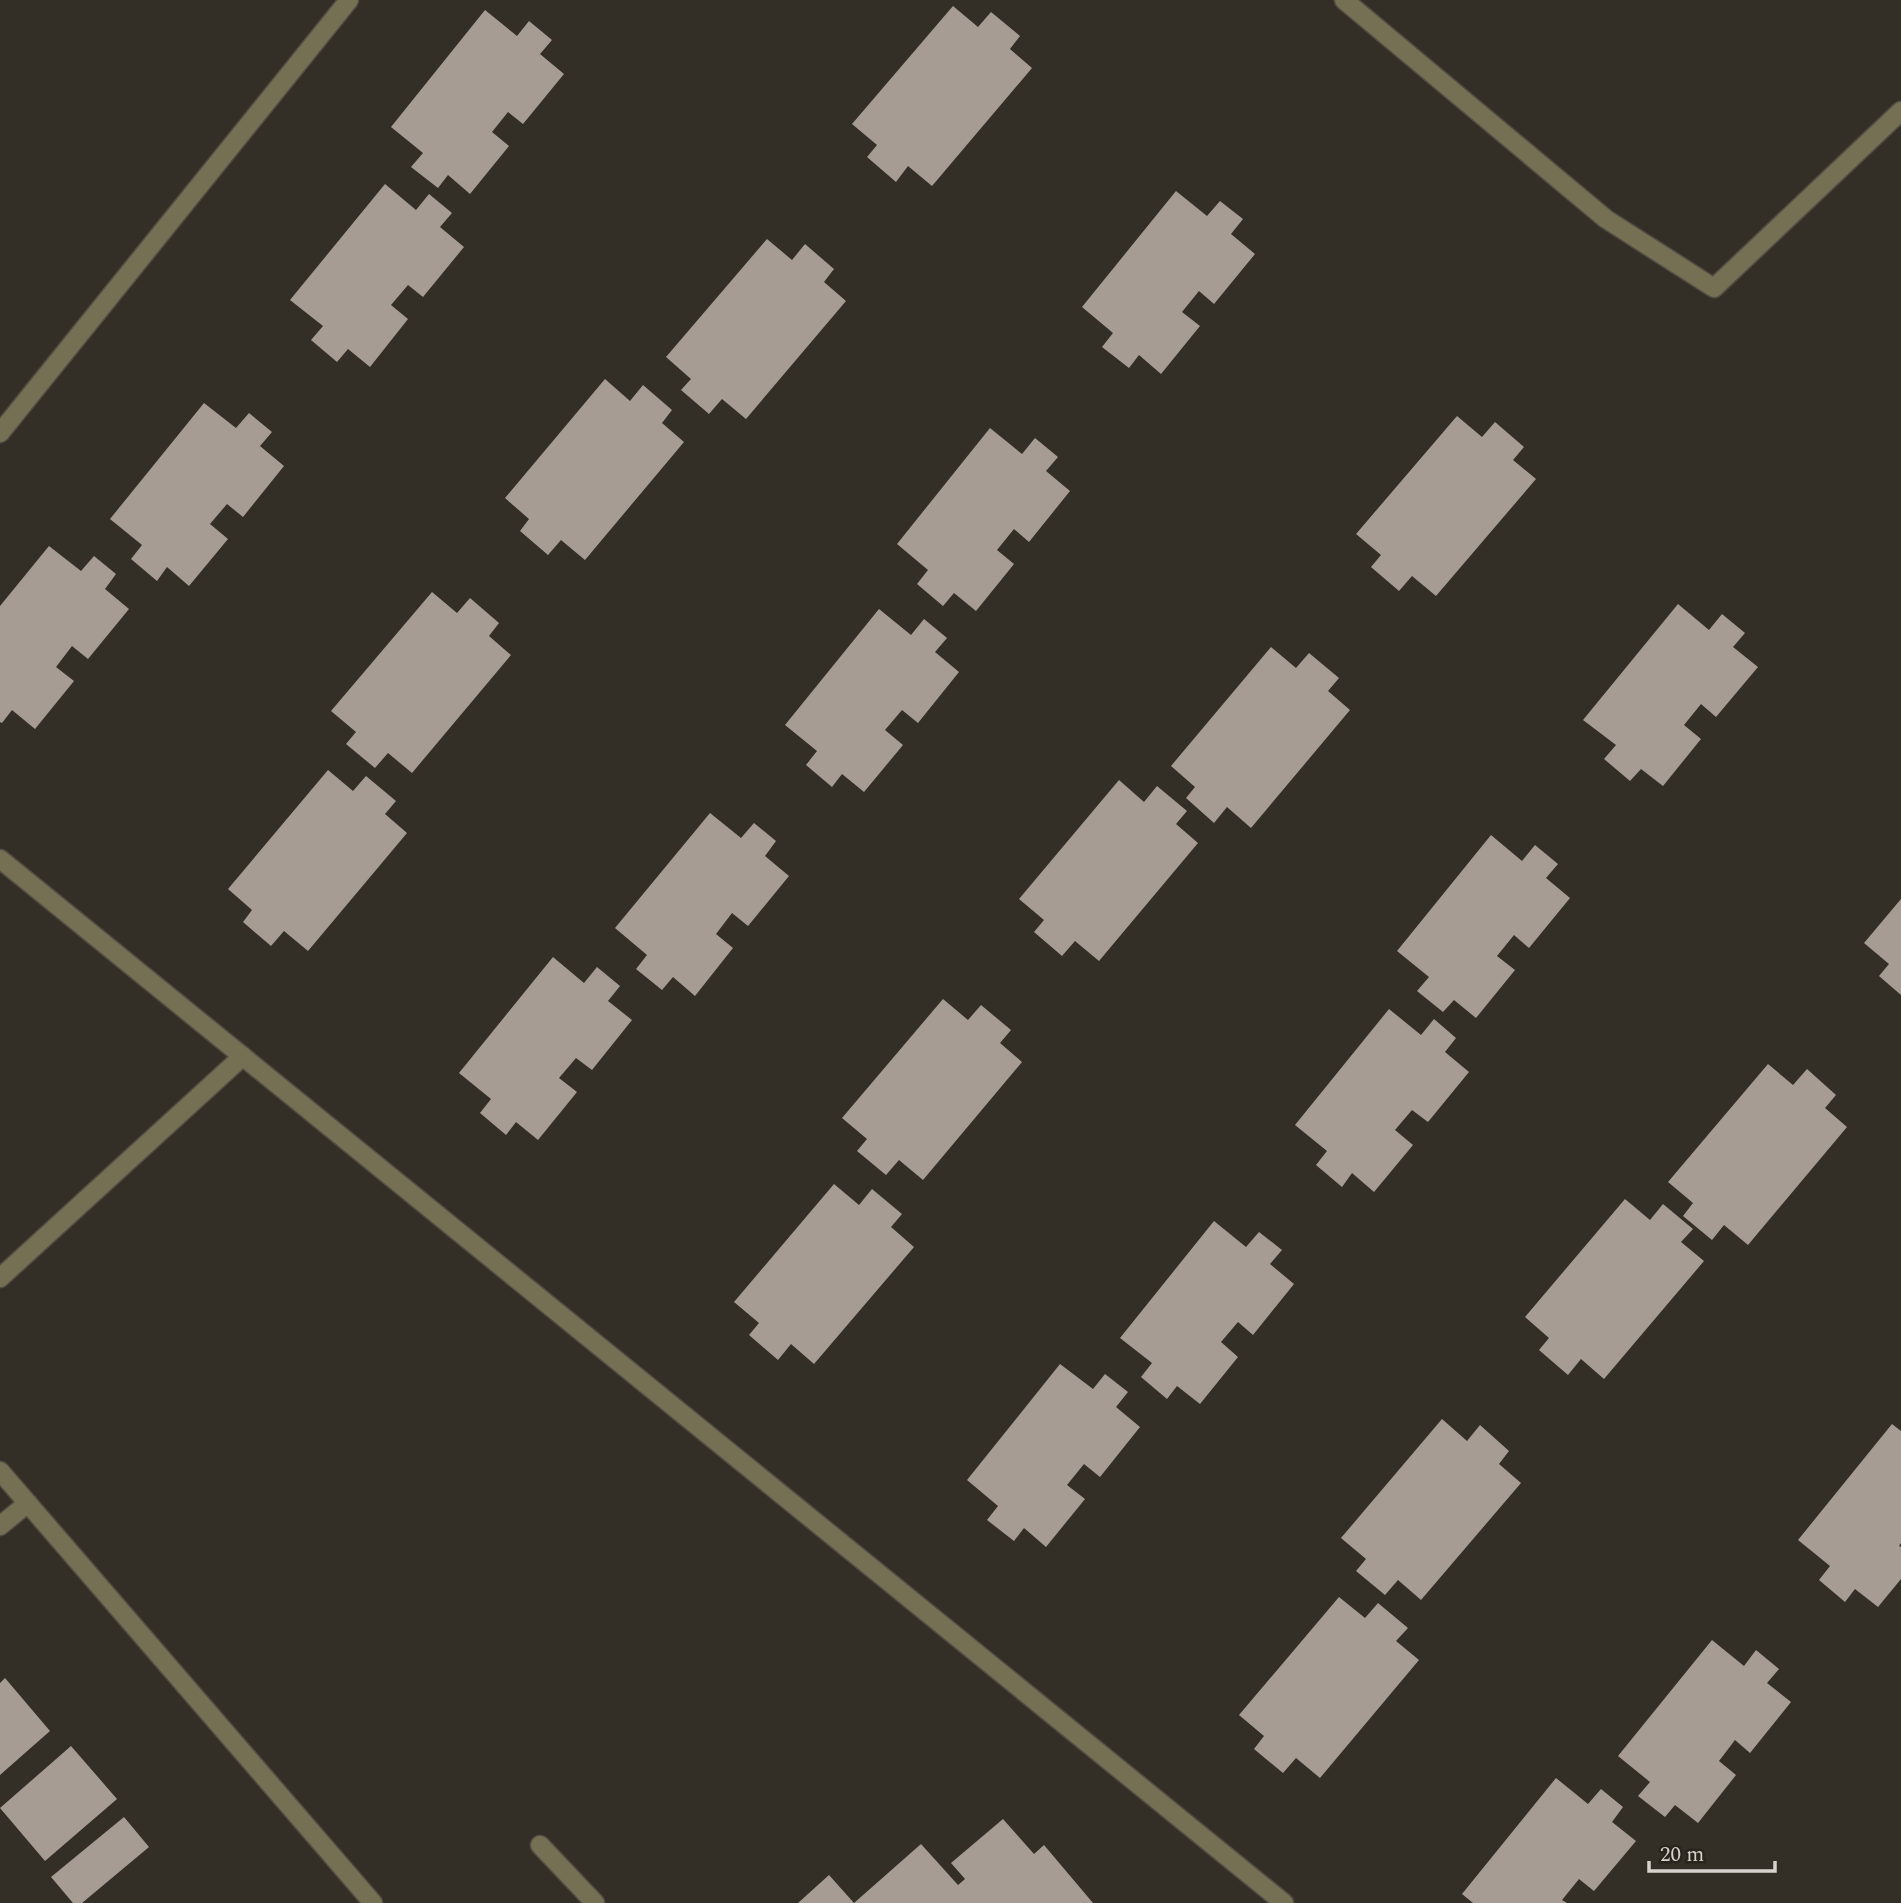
<svg xmlns="http://www.w3.org/2000/svg" width="1901" height="1903" font-family="Spectral,serif">
<style>
.building{fill:#a69c94}
.lines{fill:none;stroke-linecap:round;stroke-linejoin:round}
.minor-casing{stroke:#514d44;stroke-width:21}
.minor{stroke:#757053;stroke-width:18}
</style>
<rect width="100%" height="100%" fill="#342f26"/>
<path class="building" d="M953 6 978 27 991 12 1020 36 1010 49 1032 68 932 186 908 166 896 182 867 157 877 145 852 124Z
M485 10 517 36 529 21 552 40 540 54 564 74 523 124 508 112 492 132 509 146 470 194 448 175 438 188 411 167 423 153 391 127Z
M385 184 416 210 429 194 452 213 440 227 464 247 423 297 408 285 391 305 408 319 370 367 348 349 337 362 311 340 323 326 290 300Z
M1176 191 1207 216 1220 201 1243 219 1231 234 1255 254 1214 304 1199 291 1182 312 1200 326 1161 374 1139 355 1129 368 1102 347 1113 333 1082 307Z
M767 239 792 260 805 244 834 269 824 282 846 301 746 419 722 399 709 414 681 390 691 379 666 357Z
M605 379 630 401 643 385 672 410 662 423 684 442 585 560 561 540 548 555 520 531 529 519 505 498Z
M204 403 236 428 249 413 272 432 260 446 284 466 243 517 227 504 210 524 228 539 189 586 167 567 157 581 131 559 142 545 110 519Z
M1457 416 1482 437 1495 422 1524 447 1513 460 1536 479 1436 596 1412 576 1399 591 1371 567 1381 555 1356 534Z
M990 428 1022 454 1035 438 1058 457 1046 471 1070 491 1029 542 1014 529 997 550 1014 564 976 611 954 593 943 606 917 584 928 570 897 544Z
M49 546 81 571 94 556 116 574 105 589 129 609 88 659 72 646 56 667 74 681 35 729 12 710 2 723 0 722V606Z
M432 592 457 613 470 598 499 623 489 636 511 655 412 773 388 753 375 768 346 744 356 732 331 711Z
M1678 604 1709 630 1722 614 1745 633 1733 647 1758 667 1716 717 1701 704 1684 725 1701 739 1663 786 1641 769 1630 781 1604 759 1616 745 1583 720Z
M879 609 911 635 924 619 947 638 935 652 959 672 918 723 902 710 885 730 903 745 864 792 842 774 832 787 806 765 817 751 785 725Z
M1271 647 1296 668 1309 653 1339 678 1328 691 1350 710 1251 828 1227 807 1214 823 1186 798 1195 787 1171 766Z
M328 770 353 791 366 776 396 801 385 814 407 833 308 951 284 931 271 946 243 922 252 910 228 889Z
M1119 780 1144 802 1157 786 1187 811 1176 824 1198 843 1099 961 1075 941 1062 956 1034 932 1044 920 1019 899Z
M710 813 741 838 754 823 776 841 765 856 789 876 748 926 732 913 716 934 733 948 695 996 673 977 662 990 636 969 647 955 615 928Z
M1491 835 1522 861 1535 845 1558 864 1546 878 1570 898 1529 948 1514 935 1497 956 1515 970 1476 1018 1454 1000 1443 1012 1417 991 1429 977 1397 951Z
M1901 899V995L1879 976 1889 964 1864 943Z
M553 957 584 983 597 967 620 986 608 1001 632 1020 592 1070 576 1058 559 1078 577 1092 538 1140 516 1122 506 1135 480 1113 491 1099 459 1073Z
M943 999 968 1020 981 1005 1011 1030 1000 1043 1022 1062 923 1180 899 1160 886 1175 857 1151 867 1139 842 1118Z
M1389 1009 1421 1035 1434 1019 1456 1038 1445 1052 1469 1072 1428 1122 1412 1110 1395 1130 1413 1145 1374 1192 1352 1173 1342 1187 1316 1165 1327 1151 1295 1125Z
M1768 1064 1793 1085 1807 1069 1836 1095 1825 1108 1847 1127 1748 1245 1724 1225 1712 1240 1683 1216 1693 1203 1668 1182Z
M834 1184 859 1205 872 1189 902 1214 891 1227 914 1247 814 1364 791 1344 778 1360 749 1335 759 1323 734 1302Z
M1625 1199 1650 1220 1663 1204 1693 1229 1681 1242 1704 1261 1604 1379 1581 1359 1568 1375 1539 1350 1549 1338 1525 1317Z
M1214 1221 1246 1247 1259 1232 1282 1250 1270 1264 1294 1284 1253 1335 1238 1322 1221 1342 1238 1357 1200 1404 1177 1386 1167 1399 1141 1377 1152 1363 1120 1338Z
M1060 1364 1093 1389 1105 1374 1128 1392 1116 1407 1140 1427 1100 1477 1084 1464 1067 1485 1085 1499 1046 1547 1024 1528 1014 1541 987 1520 998 1506 967 1480Z
M1442 1419 1467 1441 1480 1425 1509 1451 1499 1464 1521 1483 1421 1600 1398 1580 1385 1595 1356 1571 1366 1559 1341 1538Z
M1892 1424 1901 1431V1543L1899 1546 1901 1547V1579L1878 1607 1855 1589 1845 1602 1819 1580 1830 1566 1798 1540Z
M1339 1597 1365 1618 1378 1603 1408 1628 1396 1641 1419 1660 1320 1778 1296 1758 1283 1773 1254 1749 1264 1736 1239 1715Z
M1712 1640 1744 1666 1756 1650 1779 1669 1767 1683 1791 1702 1750 1753 1735 1740 1719 1761 1736 1775 1698 1823 1675 1805 1665 1817 1638 1796 1650 1782 1618 1756Z
M5 1678 50 1731 0 1775V1683Z
M71 1746 117 1799 45 1861 0 1808Z
M1556 1778 1588 1804 1601 1789 1623 1807 1612 1822 1636 1841 1594 1891 1579 1879 1562 1900 1567 1903H1473L1462 1894Z
M124 1817 149 1847 82 1903H73L51 1877Z
M1003 1819 1034 1854 1044 1845 1093 1903H798L829 1875 854 1903 921 1844 958 1885 965 1879 951 1863Z"/>
<g class="lines">
<g class="minor-casing">
<path id="minor" d="M1344 0 1606 219 1714 288 1901 111
M0 433 349 0
M0 859 1284 1903
M0 1278 243 1056
M0 1471 373 1903
M0 1526 28 1503
M540 1845 595 1903"/>
</g>
<use href="#minor" class="minor"/>
</g>
<path d="M1649 1861v10h126v-10" fill="none" stroke="#d6d3cd" stroke-width="3.5"/>
<text x="1660" y="1861" font-size="21" fill="#d6d3cd" stroke="#2a251c" stroke-width="5" paint-order="stroke">20 m</text>
</svg>
